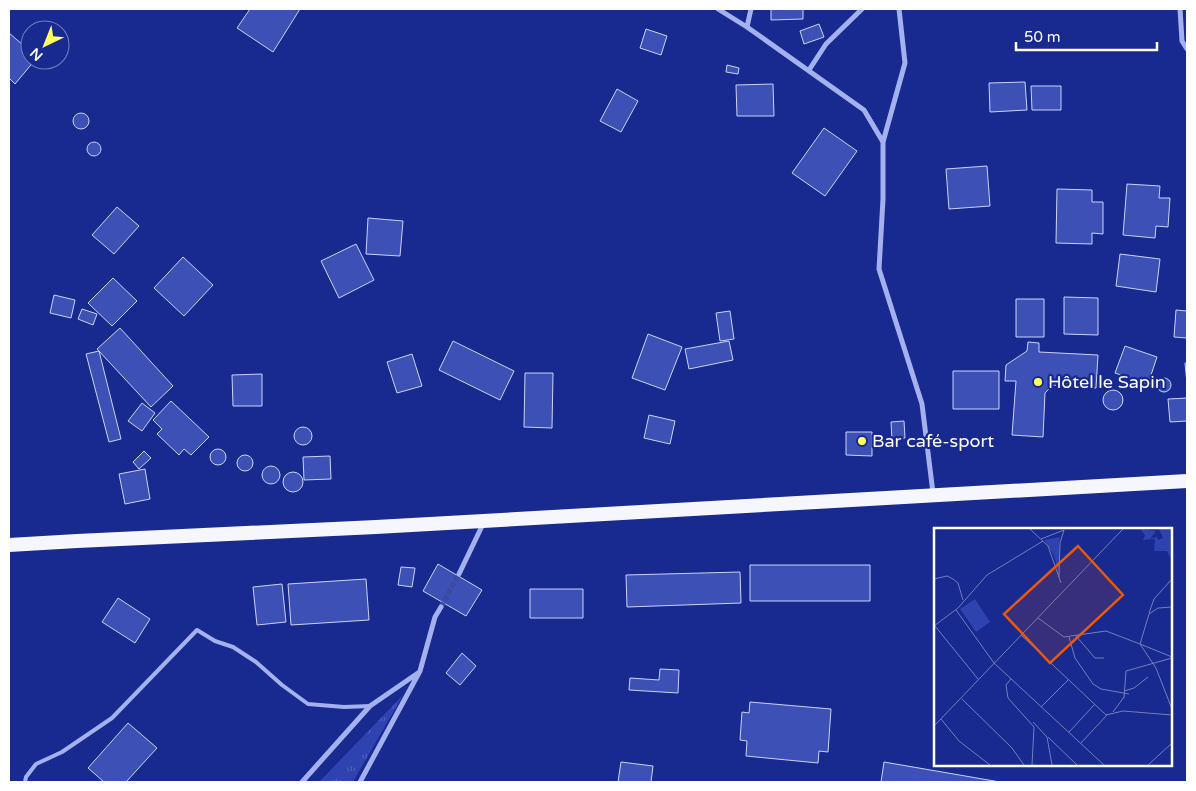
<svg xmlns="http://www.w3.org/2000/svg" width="1196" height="791" font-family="'Varela Round',sans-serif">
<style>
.grass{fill:url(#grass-tufts)}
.building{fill:#3c50b5;stroke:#cbd3fb}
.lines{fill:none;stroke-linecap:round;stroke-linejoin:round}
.minor-tunnel{stroke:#3b49a0;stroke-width:5;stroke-dasharray:5 2.5;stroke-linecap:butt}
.service{stroke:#a4b1ef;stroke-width:4}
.minor{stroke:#a4b1ef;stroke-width:5}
.trunk{stroke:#f6f6ff;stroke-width:14}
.poi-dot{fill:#ffff62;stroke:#18298f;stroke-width:2}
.labels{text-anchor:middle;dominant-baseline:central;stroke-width:4.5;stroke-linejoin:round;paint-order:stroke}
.poi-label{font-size:18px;fill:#fff;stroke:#18298f;text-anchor:start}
.inset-road{fill:none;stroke:#747fbc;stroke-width:1}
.view{fill:#e8590c;fill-opacity:0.15;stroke:#e8590c;stroke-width:2.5}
.inset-edge{fill:none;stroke:#fff;stroke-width:2.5}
</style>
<defs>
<pattern id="grass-tufts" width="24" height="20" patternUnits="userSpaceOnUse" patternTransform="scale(1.25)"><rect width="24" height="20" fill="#2e43af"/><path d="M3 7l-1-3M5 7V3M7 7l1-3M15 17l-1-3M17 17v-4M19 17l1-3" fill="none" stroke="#4d5fbb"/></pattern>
</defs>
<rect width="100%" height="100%" fill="#18298f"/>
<path class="grass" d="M403 695 353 782H319Z"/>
<path class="building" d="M250 9H300L273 52 237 28Z
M771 9H803V19L771 20Z
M819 24 824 37 804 44 800 31Z
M646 29 667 36 661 55 640 48Z
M9 33 30 51V60H35L15 84 9 78Z
M727 65 739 68 738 74 726 72Z
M1025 82 1027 110 990 112 989 83Z
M773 84 774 116H737L736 85Z
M1031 86H1061V110H1032Z
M617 89 638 101 621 132 600 121Z
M73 121a8 8 0 1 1 16 0a8 8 0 1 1-16 0Z
M824 128 857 151 825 196 792 173Z
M87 149a7 7 0 1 1 14 0a7 7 0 1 1-14 0Z
M987 166 990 206 949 209 946 169Z
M1127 184 1160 186 1159 198H1170L1168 227 1156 226 1155 238 1123 235Z
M1057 189 1092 190V202H1103V234L1092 233V244L1056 243Z
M117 207 139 226 114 254 92 235Z
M368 218 403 221 400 256 366 254Z
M356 244 374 280 339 298 321 261Z
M1120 254 1160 259 1156 292 1116 286Z
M183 257 213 285 184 316 154 288Z
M113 278 137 301 112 326 88 303Z
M54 295 75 300 71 318 50 313Z
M1064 297 1098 298V335L1064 334Z
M1016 299H1044V337H1016Z
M82 309 97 314 93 325 78 319Z
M1176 310 1187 311V338L1174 337Z
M730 311 734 339 720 341 716 313Z
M120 328 173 386 151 407 97 349Z
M648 334 682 347 665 390 632 378Z
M453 341 514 371 500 400 439 370Z
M729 341 733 360 689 369 685 349Z
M1028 342 1039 343V352L1098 355 1096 388 1053 385 1045 393 1043 437 1012 435 1016 381H1005L1006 365 1027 351Z
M1125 346 1157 357 1148 384 1115 373Z
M99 351 121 439 109 442 86 354Z
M412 354 422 386 397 393 387 362Z
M1185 363H1187V384Z
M953 371H999V409H953Z
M525 373H553L552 428 524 427Z
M262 374V406H233L232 375Z
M1157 385a7 7 0 1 1 14 0a7 7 0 1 1-14 0Z
M1103 400a10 10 0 1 1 20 0a10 10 0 1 1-20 0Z
M1187 398V421L1170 422 1168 399Z
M171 401 209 437 191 455 184 449 179 455 157 434 162 429 153 420Z
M142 403 155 413 142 431 128 421Z
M649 415 675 421 670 444 644 438Z
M904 421 905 438 892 440 891 422Z
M294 436a9 9 0 1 1 18 0a9 9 0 1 1-18 0Z
M846 432H872V456L846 455Z
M210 457a8 8 0 1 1 16 0a8 8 0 1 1-16 0Z
M144 451 151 458 139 469 133 462Z
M237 463a8 8 0 1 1 16 0a8 8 0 1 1-16 0Z
M330 456 331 479 304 480 303 457Z
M262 475a9 9 0 1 1 18 0a9 9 0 1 1-18 0Z
M145 469 150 499 125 504 119 474Z
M283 482a10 10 0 1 1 20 0a10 10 0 1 1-20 0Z
M438 564 482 590 466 616 423 591Z
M750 565H870V601H750Z
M401 567 415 568 412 587 398 585Z
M740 572 741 603 627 607 626 575Z
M366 579 369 620 291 625 288 584Z
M282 584 286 622 257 625 253 587Z
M530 589H583V618H530Z
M118 598 150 619 135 643 102 622Z
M462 653 476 666 460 685 446 673Z
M660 669 679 670 678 693 629 690 630 678 659 680Z
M750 702 831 709 828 752 819 751 818 763 746 756 747 741 740 740 742 712 749 713Z
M128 723 157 748 126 782H104L88 768Z
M621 762 653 766 651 782H618Z
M884 762 1000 782H881Z"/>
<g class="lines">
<path class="minor-tunnel" d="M441 607 459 574"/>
<path class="service" d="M25 782 26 777 36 764 62 752 112 718 197 630 215 641 233 647 256 662 282 685 308 704 344 707 370 706"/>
<path class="minor" d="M718 9 747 27 864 110 883 142V199L879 269 922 404 933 493
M1180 9 1182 41 1187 49
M747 27 751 9
M809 70 826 44 862 9
M883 142 905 63 899 9
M459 574 484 522
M302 782 370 706 418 673
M360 782 420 671 435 617 441 607"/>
<path class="trunk" d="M9 545 77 541 376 527 1187 481"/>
</g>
<g class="poi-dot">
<circle cx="1038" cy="382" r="5"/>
<circle cx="862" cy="441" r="5"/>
</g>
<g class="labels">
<g class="poi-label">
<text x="1048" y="382">Hôtel le Sapin</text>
<text x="872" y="441">Bar café-sport</text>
</g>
</g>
<g transform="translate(934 528)">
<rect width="238" height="238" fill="#18298f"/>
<path d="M126 9 125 16V47L120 28 110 12Z" fill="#2e43af"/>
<path d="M206 1 222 3 216 11 223 9 224 12 229 10 225 1H237V31L233 23H220L221 11 209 12 211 7Z" fill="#2e43af"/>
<path d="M41 71 56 94 42 104 26 81Z" fill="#2e43af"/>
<path class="inset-road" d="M96 1 114 18 127 55M107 11 130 2M125 49 126 15 130 2M0 51 13 48 19 51 24 55 29 72M238 79 224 80 215 86 206 116 238 129M22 82 60 135 170 237M215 85 220 71 238 51M104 90 130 109 172 103 206 116 222 140 238 181M0 98 24 80 53 47 109 13M1 98 44 151M87 107 172 187 189 183 238 187M142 108 161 130H170M135 109 141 130 159 156 167 161 195 166M77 151 72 157 74 170 100 199 98 237M190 163 200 160 214 149M190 170 192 143 238 130M28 171 78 220 90 237M107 179 135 151M179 184 190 169M7 191 25 213 56 237M99 194 113 209 118 237M0 198 189 1M135 204 161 176M114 209 143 237M147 215 173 187M214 237 238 215"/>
<path class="view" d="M144 18 189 67 116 135 70 86Z"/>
<rect width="238" height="238" class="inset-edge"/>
</g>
<rect width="1196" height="791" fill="none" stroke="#ffffff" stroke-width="20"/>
<g transform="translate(45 45) rotate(223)"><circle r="24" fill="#18298f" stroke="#747fbc"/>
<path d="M0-4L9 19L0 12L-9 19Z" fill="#ffff62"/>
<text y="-8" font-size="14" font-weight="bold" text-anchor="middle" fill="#ffffff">N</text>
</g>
<path d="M1016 42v8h141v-8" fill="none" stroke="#ffffff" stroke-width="2.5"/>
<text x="1024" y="42" font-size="15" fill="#ffffff" stroke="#18298f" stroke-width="4" paint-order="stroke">50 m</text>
</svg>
